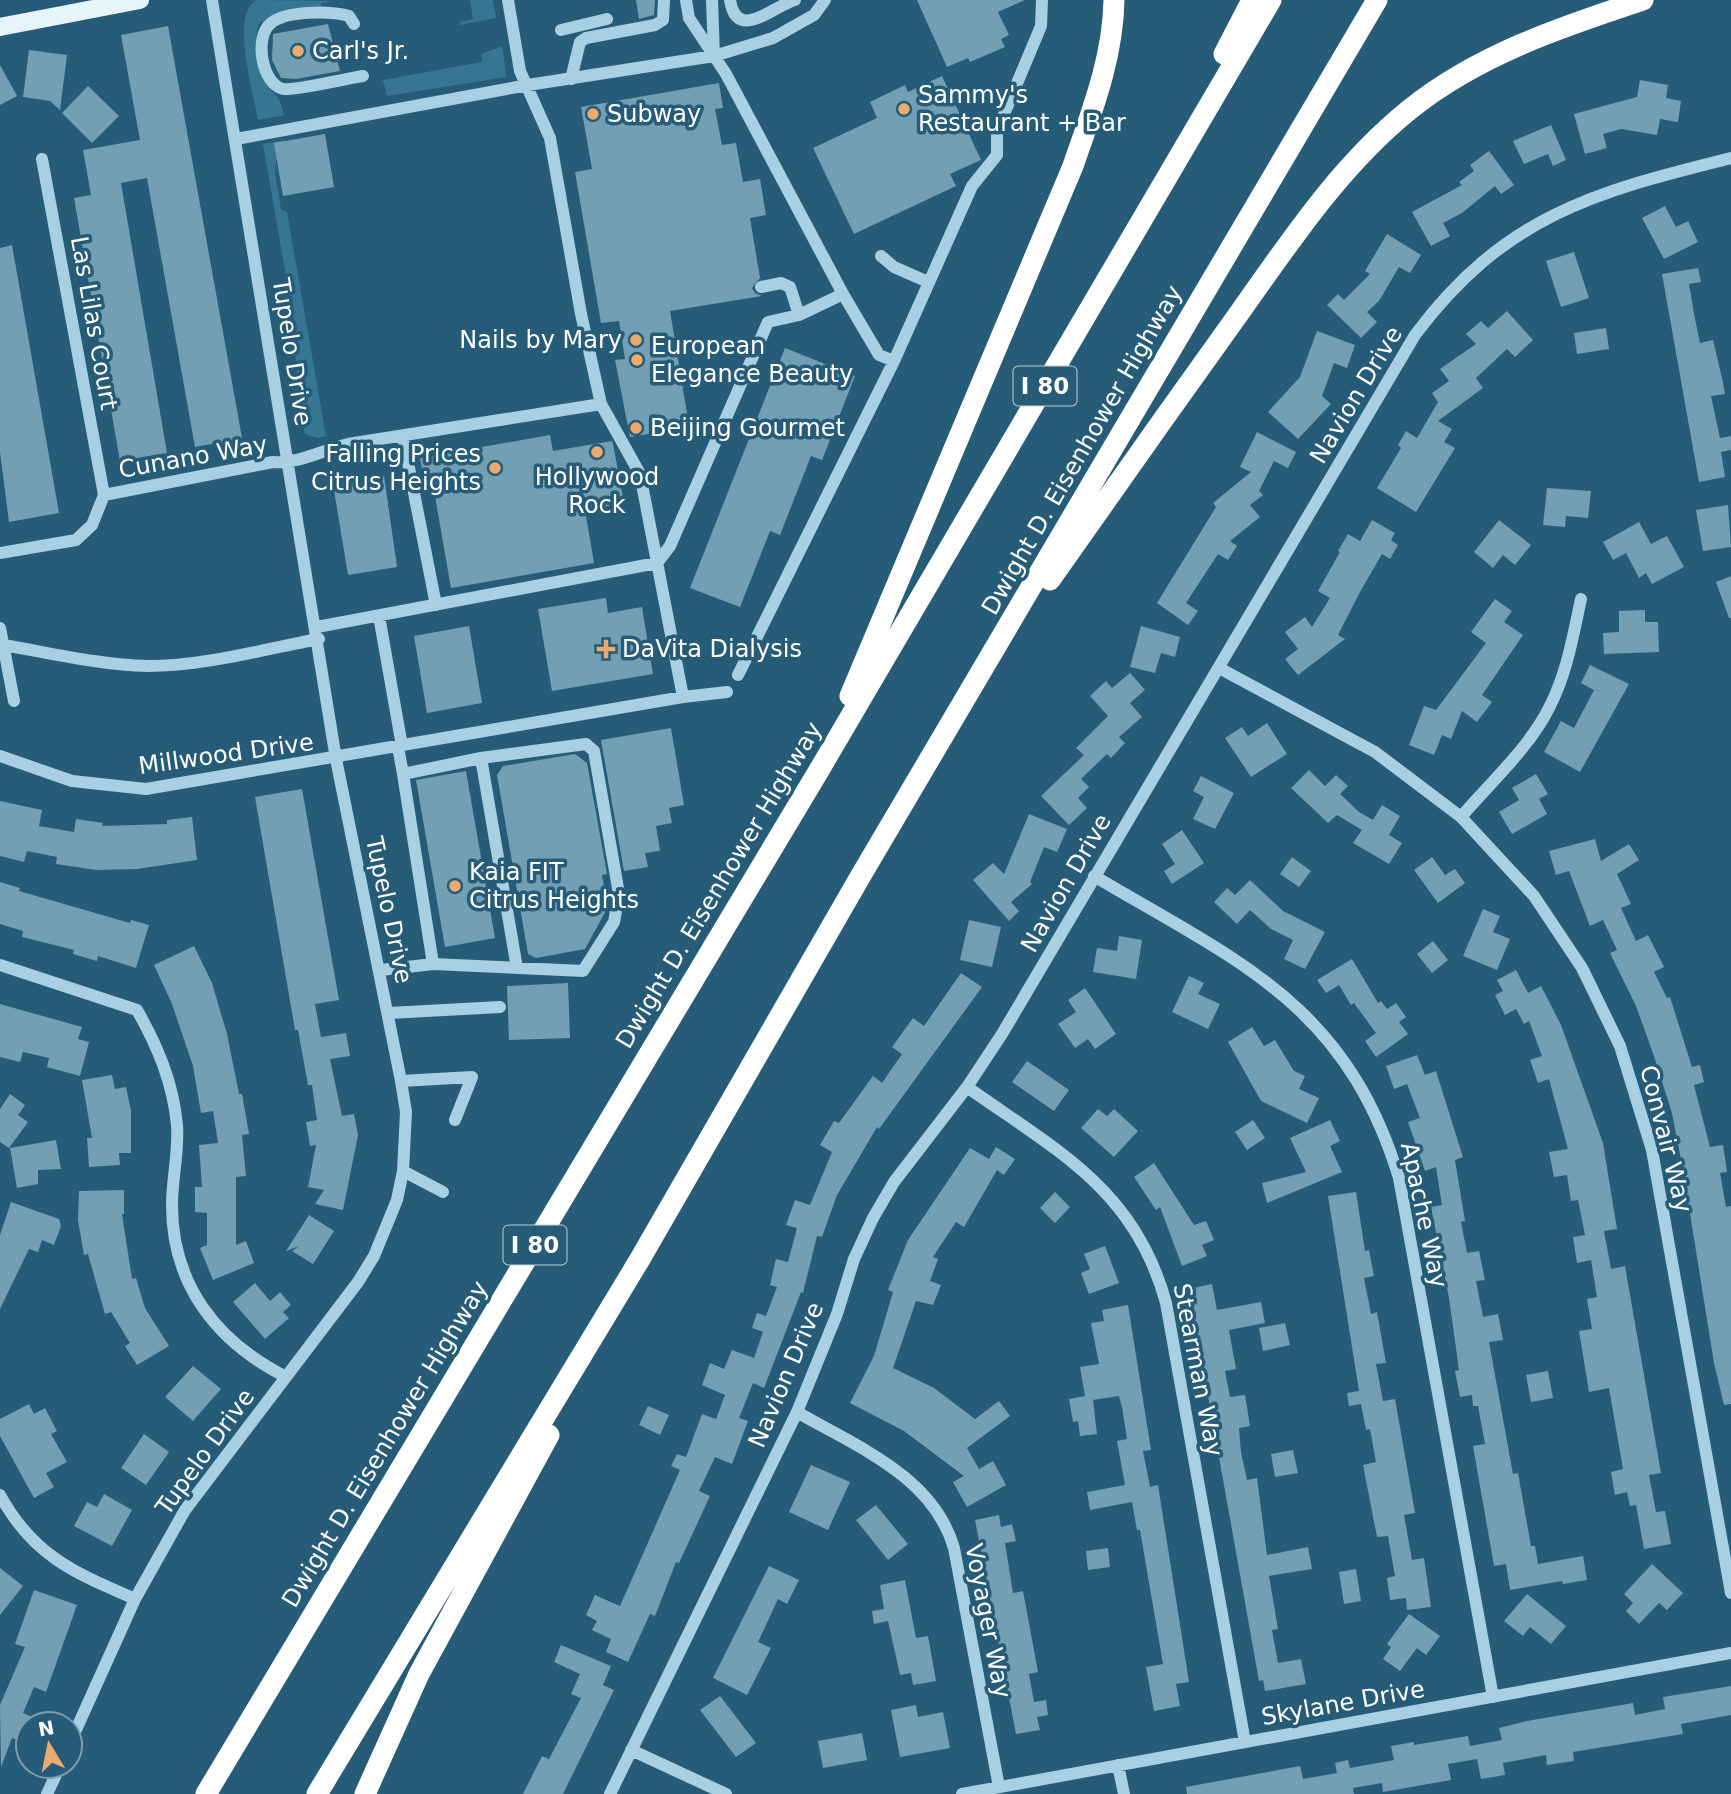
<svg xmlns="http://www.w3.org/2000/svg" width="1731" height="1794" font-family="'DejaVu Sans',sans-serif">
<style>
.green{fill:#377692}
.building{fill:#739fb4}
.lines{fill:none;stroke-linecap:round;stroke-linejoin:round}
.minor{stroke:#a8d0e2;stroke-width:12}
.major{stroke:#e7f4fc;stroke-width:18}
.highway{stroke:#fff;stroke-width:21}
.poi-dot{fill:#ebaa6e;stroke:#265c77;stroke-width:2.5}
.labels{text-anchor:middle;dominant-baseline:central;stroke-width:7;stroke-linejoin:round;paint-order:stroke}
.shield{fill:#265c77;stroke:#beced6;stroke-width:2}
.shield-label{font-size:23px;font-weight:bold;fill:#fff}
.poi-label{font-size:24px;fill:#fff;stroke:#265c77;text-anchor:start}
.street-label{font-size:24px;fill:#fff;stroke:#265c77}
</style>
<rect width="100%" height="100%" fill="#265c77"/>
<path class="green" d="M257 0 336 1 321 3V8L270 17 259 24C252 36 262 69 267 83 272 98 279 89 284 115L258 120C254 94 229 13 257 0Z
M470 0H493L496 18 460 25V22L473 19Z
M500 47 503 48 506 77 387 96 383 80 482 62 481 54Z
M285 140C268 168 278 179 281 210L287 212 326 436 318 438 305 434 298 395 293 316 263 144Z"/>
<path class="building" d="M636 0H655L654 15 639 19Z
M917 0H1025L998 12 1009 35 1001 39 1005 47 970 62 968 58 947 67Z
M328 24 340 71 296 79 281 78 272 60 273 34Z
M168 26 242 438 195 447 147 178 121 183 167 453 120 461 74 198 91 195 83 150 140 140 121 35Z
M29 50 67 55 60 110 50 101 23 97Z
M0 65 17 96 0 105Z
M942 76 981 160 950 174 956 186 854 234 813 148 877 118 870 102 905 85 908 92Z
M1640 80 1668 85 1666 98 1681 101 1678 122 1660 119 1657 135 1621 129 1603 134 1607 148 1585 154 1574 114 1637 97Z
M719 83 723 108 715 109 722 145 736 143 743 182 760 179 766 215 750 218 760 278 752 288 755 293 762 296 670 311 688 419 660 424 661 432 630 437 615 360 625 359 619 321 601 323 575 172 592 169 581 107Z
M88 86 119 116 92 143 62 113Z
M1551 125 1566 160 1553 166 1548 154 1524 164 1513 141Z
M325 134 334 187 283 196 274 143Z
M1489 151 1514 185 1501 194 1495 186 1462 213 1443 223 1450 236 1431 246 1412 212 1462 185 1459 182 1474 171 1470 165Z
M1665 206 1676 227 1688 221 1698 242 1664 259 1642 218Z
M1387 234 1421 255 1410 273 1399 267 1379 301 1367 312 1377 322 1361 338 1327 305 1338 294 1344 300 1370 274 1365 271Z
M12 245 59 513 9 522 0 452V248Z
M1574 252 1589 298 1561 307 1546 261Z
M1698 268 1701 282 1689 284 1695 319 1700 343 1713 340 1722 378 1725 394 1711 396 1720 438 1731 436V450L1721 452 1725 477 1699 482 1662 274Z
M1507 311 1533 340 1515 357 1507 349 1476 378 1483 388 1438 421 1452 429 1444 442 1455 448 1416 512 1377 488 1401 448 1398 445 1406 431 1417 438 1438 402 1432 393 1449 381 1440 369 1476 344 1466 334 1481 321 1488 328Z
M1606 328 1609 349 1577 354 1574 333Z
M1317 331 1355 345 1347 368 1334 363 1322 396 1331 404 1298 439 1268 412 1300 377Z
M785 348 855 376 822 460 811 456 780 535 770 531 740 607 690 588Z
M1257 432 1296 452 1288 468 1274 461 1259 491 1263 495 1250 505 1260 517 1230 541 1237 546 1228 560 1218 554 1186 603 1198 611 1188 625 1157 603 1216 507 1213 503 1251 472 1240 467Z
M550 435 553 451 612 441 613 444 624 503 585 510 594 563 451 588 431 473 423 475 420 458Z
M384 476 397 567 348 575 333 484Z
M1547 488 1591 491 1588 518 1566 516 1565 527 1543 525Z
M1728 505 1731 547 1703 551 1696 510Z
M1372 520 1395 533 1391 540 1398 545 1390 559 1382 554 1360 592 1338 635 1345 639 1298 675 1285 659 1298 649 1285 632 1305 617 1312 627 1330 598 1318 591 1340 552 1338 551 1348 534 1360 541Z
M1499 520 1531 545 1515 565 1503 555 1493 568 1474 552Z
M1639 522 1651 544 1667 536 1684 567 1652 584 1646 573 1639 578 1626 553 1613 560 1603 542Z
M1731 576V618H1729L1716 582Z
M606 598 608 613 642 607 653 674 552 691 538 609Z
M1495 599 1512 611 1504 622 1523 635 1482 695 1492 702 1477 722 1462 711 1451 739 1442 735 1434 755 1409 745 1424 706 1436 710 1486 643 1471 632Z
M1645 610V622H1658L1659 652 1604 654 1603 633 1619 632V611Z
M469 626 482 703 427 713 414 636Z
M1141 626 1180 637 1175 657 1161 653 1155 673 1130 667Z
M1590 665 1629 684 1580 772 1544 752 1561 721 1574 728 1594 690 1581 683Z
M1130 673 1145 690 1130 703 1142 717 1119 737 1125 743 1111 758 1107 754 1081 779 1089 787 1078 798 1087 808 1069 825 1041 796 1084 755 1076 748 1108 716 1090 696 1106 681 1112 688Z
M1267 723 1287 754 1251 777 1225 738 1242 727 1248 736Z
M671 728 684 805 669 808 672 823 656 826 660 851 645 853 648 867 624 871 601 740Z
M575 754 587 763 607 874 602 875 608 907 585 949 536 958 528 954 497 775 503 766Z
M1309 770 1325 786 1336 775 1348 786 1340 794 1359 812 1373 820 1382 805 1400 816 1389 835 1402 843 1389 864 1353 843 1362 830 1337 815 1328 823 1291 788Z
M466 771 495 938 445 947 416 780Z
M1536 774 1548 794 1539 799 1547 814 1512 834 1499 812 1519 800 1512 788Z
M1201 776 1234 793 1215 829 1193 819 1204 797 1193 791Z
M302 789 339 1000 315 1004 321 1037 346 1033 350 1056 330 1059 342 1116 354 1114 358 1135 343 1210 315 1204 324 1190 308 1187 316 1145 310 1146 306 1122 317 1120 312 1085H308L298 1030H295L255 797Z
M0 801 42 810 39 826 74 832 76 819 103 823 102 826 167 824V820L192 817 197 860 137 869 96 870 56 864 57 857 27 851 24 862 0 856Z
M1029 814 1067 829 1057 852 1044 847 1030 882 1032 884 1011 902 1019 911 1009 921 973 880 993 863 1004 874Z
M1182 830 1204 863 1172 884 1164 871 1175 864 1162 844Z
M1595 839 1601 861 1629 844 1639 860 1617 874 1631 904 1621 908 1636 941 1648 935 1664 967 1654 972 1667 998 1670 997 1692 1067 1700 1065 1704 1082 1694 1085 1710 1147 1723 1145 1727 1172 1720 1173 1726 1207 1731 1206V1404L1724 1405 1714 1363 1683 1170 1672 1113 1654 1056 1636 1006 1610 953 1617 950 1603 920 1590 926 1569 871 1556 875 1549 851Z
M1292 857 1311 871 1299 887 1280 874Z
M1432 857 1445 875 1455 869 1465 883 1438 903 1414 870Z
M1250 880 1283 911 1325 932 1305 969 1284 959 1293 940 1271 929 1250 910 1237 924 1214 902 1227 888 1235 895Z
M0 882 20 888 19 891 130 923 131 920 149 925 136 968 98 956 97 961 73 954 74 950 22 937 23 931 0 924Z
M1483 909 1500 916 1493 932 1510 939 1497 970 1463 956Z
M969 920 1001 927 992 967 960 960Z
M1119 936 1142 940 1136 979 1093 972 1097 948 1117 951Z
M1433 941 1448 960 1432 973 1417 954Z
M194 946 212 983 227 1034 239 1094H242L249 1134 242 1135 246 1176 236 1177V1245L246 1241 254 1263 213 1280 200 1248 207 1245V1213L195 1212V1187H202L199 1145 218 1143 213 1111 201 1113 193 1066 172 1004 154 965Z
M1352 959 1378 1003 1381 1001 1387 1009 1396 1003 1406 1017 1399 1022 1408 1034 1376 1057 1365 1041 1376 1033 1354 1003 1351 1005 1339 985 1326 993 1317 980Z
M1516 970 1528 993 1541 986 1561 1025 1603 1143 1617 1229 1604 1231 1611 1269 1625 1266 1661 1473 1649 1475 1656 1512 1665 1511 1671 1544 1644 1549 1636 1505 1630 1506 1627 1492 1615 1495 1611 1472 1623 1469 1609 1388 1589 1392 1579 1331 1592 1329 1587 1299 1597 1297 1591 1260 1577 1263 1573 1237 1585 1235 1578 1200 1571 1201 1567 1175 1554 1177 1549 1152 1568 1149 1549 1079 1538 1083 1530 1060 1542 1056 1529 1021 1524 1024 1516 1009 1505 1015 1495 995 1503 991 1497 980Z
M961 973 982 987 879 1129 877 1127 837 1195 822 1237 817 1236 803 1293 801 1292 764 1388 753 1383 739 1418 748 1421 732 1464 715 1457 699 1491 710 1496 679 1563 676 1562 655 1616 650 1614 628 1662 606 1652 611 1639 592 1630 597 1621 586 1615 595 1595 620 1606 680 1470 671 1466 677 1454 686 1457 702 1414 716 1419 725 1395 702 1385 710 1363 724 1369 732 1350 754 1358 763 1332 752 1328 757 1313 766 1316 777 1287 770 1285 776 1259 788 1262 797 1228 786 1225 795 1200 810 1205 832 1152 820 1145 834 1121 839 1123 873 1076 882 1083 902 1054 892 1047 913 1018 924 1026Z
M1189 976 1204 983 1198 994 1220 1004 1208 1029 1172 1012Z
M568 983 570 1038 509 1040 507 986Z
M1085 988 1116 1034 1095 1049 1088 1039 1075 1048 1058 1024 1076 1012 1068 1000Z
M0 1004 82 1027 78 1039 89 1042 80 1076 47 1067 49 1058 23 1052 20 1062 0 1057Z
M1252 1027 1264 1046 1275 1040 1294 1071 1305 1076 1299 1089 1319 1098 1307 1123 1261 1101 1228 1042Z
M1417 1055 1425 1075 1436 1071 1463 1157 1455 1160 1465 1221 1461 1222 1467 1253 1479 1251 1485 1280 1476 1281 1483 1317 1498 1314 1503 1340 1489 1342 1513 1474 1518 1473 1531 1546H1535L1538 1564 1583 1556 1587 1580 1563 1584 1562 1581 1510 1590 1506 1564 1494 1566 1473 1446 1485 1444 1478 1406H1473L1472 1395 1460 1397 1455 1371 1459 1370 1449 1298 1431 1207 1442 1205 1436 1167 1425 1171 1408 1122 1420 1118 1407 1084 1394 1089 1386 1066Z
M1027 1061 1069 1090 1054 1111 1012 1082Z
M112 1075 115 1089 126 1087 131 1111V1153H119L120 1165 89 1167 87 1138H92L82 1080Z
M10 1094 25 1105 18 1115 28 1122 9 1148 0 1142V1109Z
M1098 1109 1107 1116 1114 1109 1138 1131 1114 1157 1081 1128Z
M1253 1120 1265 1138 1247 1150 1235 1132Z
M1330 1120 1340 1141 1330 1146 1342 1172 1267 1203 1262 1183 1306 1172 1290 1138Z
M56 1140 61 1169 38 1170V1184L17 1188 10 1148Z
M996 1147 1015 1159 1004 1175 997 1170 964 1227 956 1222 933 1257 938 1259 930 1281 941 1285 933 1305 916 1301 893 1368 934 1388 975 1419 999 1401 1010 1416 967 1448 979 1469 993 1461 1006 1485 967 1507 953 1482 964 1476 904 1431 850 1403 874 1356 893 1292 888 1290 908 1240 970 1148 989 1159Z
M1154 1163 1194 1225 1206 1221 1214 1240 1202 1245 1207 1256 1182 1266 1160 1207 1156 1210 1134 1177Z
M124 1190V1214H122L132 1279 136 1278 145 1308 169 1346 137 1365 125 1346 130 1343 111 1312 105 1314 88 1254 84 1255 78 1220 79 1191Z
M1055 1192 1070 1207 1055 1223 1040 1208Z
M1356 1192 1365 1251 1369 1250 1374 1276 1364 1278 1371 1314 1377 1312 1386 1363 1376 1364 1383 1401 1395 1399 1415 1513 1404 1515 1412 1560 1424 1558 1431 1607 1407 1610 1406 1598 1390 1600 1387 1578 1395 1576 1388 1536 1377 1537 1363 1465 1376 1462 1370 1429 1366 1430 1361 1404 1349 1406 1347 1393 1359 1391 1328 1196Z
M11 1202 59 1219 61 1226 54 1245 42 1240 38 1252 29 1249 0 1309V1235Z
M309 1215 334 1231 313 1264 292 1251 299 1246 286 1251Z
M1105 1246 1119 1283 1089 1294 1081 1273 1090 1269 1084 1254Z
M255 1283 270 1301 280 1292 291 1305 283 1312 289 1318 265 1339 233 1302Z
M1212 1284 1217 1310 1261 1302 1265 1323 1229 1330 1236 1369 1225 1371 1230 1397 1245 1395 1250 1426 1239 1428 1241 1452 1247 1480 1257 1478 1267 1555 1308 1547 1312 1569 1269 1576 1278 1629 1272 1630 1278 1663 1301 1659 1306 1684 1265 1691 1263 1680 1259 1681 1189 1289Z
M1128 1305 1151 1450 1143 1451 1150 1487 1158 1485 1189 1682 1176 1684 1180 1706 1154 1711 1146 1667 1163 1664 1140 1530H1137L1132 1502 1090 1510 1087 1492 1125 1485 1117 1441 1127 1439 1122 1407 1119 1396 1093 1400 1097 1434 1080 1436 1078 1421 1073 1422 1069 1399 1085 1396 1080 1367 1099 1364 1091 1323 1104 1321 1102 1310Z
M1285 1323 1290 1345 1263 1351 1259 1328Z
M193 1366 221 1389 193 1421 165 1397Z
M1548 1371 1553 1398 1531 1402 1526 1375Z
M29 1404 34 1414 45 1408 57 1431 51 1434 67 1462 46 1473 54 1487 34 1498 0 1436V1419Z
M648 1406 669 1415 660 1435 639 1425Z
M144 1434 169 1452 146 1485 121 1468Z
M1293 1450 1298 1473 1275 1477 1271 1454Z
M811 1465 850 1482 828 1530 789 1512Z
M104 1494 132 1510 112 1546 74 1526 87 1502 97 1507Z
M876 1505 908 1544 888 1560 856 1520Z
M999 1515 1001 1527 1012 1524 1016 1541 1005 1543 1013 1593 1023 1591 1038 1672 1029 1674 1034 1702 1046 1700 1048 1715 1037 1717 1040 1730 1016 1734 975 1520Z
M1108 1548 1110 1567 1088 1570 1086 1551Z
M1652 1564 1683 1593 1667 1610 1659 1603 1639 1624 1626 1611 1633 1603 1624 1594Z
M769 1566 799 1580 787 1604 778 1599 758 1642 771 1648 747 1695 713 1678Z
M0 1568 23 1586 0 1615Z
M1356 1569 1361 1601 1344 1604 1339 1572Z
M905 1580 916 1638 928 1636 936 1681 913 1685 911 1673 900 1675 888 1621 874 1624 872 1611 884 1609 880 1585Z
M34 1590 77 1605 46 1692 34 1687 23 1713 34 1718 32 1724H28L25 1743 12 1738 1 1767 0 1705 25 1647 15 1644Z
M1527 1594 1566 1626 1551 1644 1530 1627 1523 1636 1504 1621Z
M1409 1614 1440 1636 1426 1655 1417 1648 1400 1671 1383 1659 1391 1647 1387 1644Z
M561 1645 611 1666 603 1685 614 1690 563 1794H523L542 1756 549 1759 581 1698 571 1694 580 1674 554 1662Z
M1731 1686V1715L1681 1724 1683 1734 1573 1752 1574 1761 1547 1765 1546 1755 1503 1763 1505 1775 1481 1779 1477 1759 1448 1764 1451 1780 1383 1792 1382 1783 1353 1788 1354 1794H1187L1186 1787 1300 1766 1303 1779 1337 1773 1335 1763 1348 1760 1350 1768 1394 1760 1391 1746 1414 1742V1745L1468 1736 1470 1746 1502 1740 1499 1728 1527 1721 1633 1703 1635 1715 1665 1709 1663 1697Z
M720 1696 756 1743 736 1757 700 1710Z
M916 1705 918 1717 943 1712 950 1748 900 1757 891 1710Z
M862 1733 867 1760 823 1768 818 1741Z"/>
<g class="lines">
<path class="minor" d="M686 0 689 18 726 74 843 294 879 355 894 361
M712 0 714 56
M730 0C737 43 773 6 795 0
M354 24 349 16C331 11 285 10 270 24 254 38 262 84 283 89 292 91 349 78 363 76
M561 30 607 19
M571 79 580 42 586 38 655 25 663 20 664 0
M236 139 528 85 714 56 773 38 814 15 825 0
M42 159 104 495
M881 256 894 267 928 282
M761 287 781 283 790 287 799 315
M403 437 436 605
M104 495 273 462C298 464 323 450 348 444L601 404
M0 553 76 540 92 525 104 495
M379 616 402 746
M317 627 657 563 670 546 768 322 799 315 843 294
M0 628 14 701
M4 645C51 653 100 665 148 666 205 666 264 649 319 639
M1219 668 1375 752 1461 817 1534 896 1582 968 1620 1046 1652 1150 1731 1593
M738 675 894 361 972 186 997 155V131L1041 26 1042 0
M683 697 727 692
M398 747 403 774
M0 756 72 781 146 789 683 697 640 474 601 404 581 314 550 138 520 71 508 0
M1461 817C1490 783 1529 748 1549 708 1567 673 1573 636 1581 599
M1094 876C1239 962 1346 1004 1399 1178L1493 1697
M433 964 403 774 481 758
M0 965 137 1010C158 1047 173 1083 177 1125 179 1152 172 1178 172 1205 172 1285 217 1342 286 1377
M381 970 433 964 583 971 614 922 619 894 594 751 586 744 481 758 517 968
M389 1013 500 1007
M401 1081 472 1077 455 1120
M967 1087C1057 1151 1135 1189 1166 1303L1245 1742
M403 1171 443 1192
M797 1412C857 1447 933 1476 954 1548L999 1787
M0 1495C33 1556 75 1573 135 1599
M70 1743 135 1599 185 1510 358 1282 374 1256 397 1200 403 1171 406 1112 401 1081 336 759 212 0
M631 1750 726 1794
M1118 1765 1124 1794
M47 1794 60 1766
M610 1794 797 1412 837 1314 854 1259 873 1218 894 1182 967 1087 1002 1034 1415 335C1504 216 1594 192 1731 158
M962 1794 1731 1653"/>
<path class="major" d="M0 27 140 0"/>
<path class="highway" d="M1224 54 1252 0
M1050 580C1113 490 1176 401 1240 312 1291 240 1340 166 1409 110 1477 55 1561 27 1643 0
M850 696 1073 166C1092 111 1113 58 1114 0
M206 1794 818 772 1271 0
M317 1794 640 1259 860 877 1377 0
M365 1794 419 1674 549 1435"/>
</g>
<g class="poi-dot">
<circle cx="298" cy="51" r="7"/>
<circle cx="904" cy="109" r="7"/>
<circle cx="593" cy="114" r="7"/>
<circle cx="636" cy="340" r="7"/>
<circle cx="637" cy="360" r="7"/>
<circle cx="636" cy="428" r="7"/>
<circle cx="597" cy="452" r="7"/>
<circle cx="495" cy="468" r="7"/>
<path d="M602.5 638.5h7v7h7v7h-7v7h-7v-7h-7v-7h7z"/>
<circle cx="455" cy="886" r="7"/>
</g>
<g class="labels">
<g class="shield">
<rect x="1013.5" y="366.5" width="63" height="39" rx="5"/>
<rect x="503.5" y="1225.5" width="63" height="39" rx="5"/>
</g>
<g class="shield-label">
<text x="1045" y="386">I 80</text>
<text x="535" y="1245">I 80</text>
</g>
<g class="poi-label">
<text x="312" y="51">Carl's Jr.</text>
<text x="918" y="95">Sammy's<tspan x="918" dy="28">Restaurant + Bar</tspan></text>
<text x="607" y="114">Subway</text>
<text x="622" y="340" text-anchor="end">Nails by Mary</text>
<text x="651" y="346">European<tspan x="651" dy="28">Elegance Beauty</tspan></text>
<text x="650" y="428">Beijing Gourmet</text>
<text x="481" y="454" text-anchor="end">Falling Prices<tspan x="481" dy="28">Citrus Heights</tspan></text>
<text x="597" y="477" text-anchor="middle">Hollywood<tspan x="597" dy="28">Rock</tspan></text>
<text x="622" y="649">DaVita Dialysis</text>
<text x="469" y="872">Kaia FIT<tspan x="469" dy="28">Citrus Heights</tspan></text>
</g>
<g class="street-label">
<text transform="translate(94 323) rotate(80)">Las Lilas Court</text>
<text transform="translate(292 352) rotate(81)">Tupelo Drive</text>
<text transform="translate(1356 395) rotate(-59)">Navion Drive</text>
<text transform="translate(1082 450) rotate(-60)">Dwight D. Eisenhower Highway</text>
<text transform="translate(193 457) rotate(-10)">Cunano Way</text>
<text transform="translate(226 754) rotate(-8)">Millwood Drive</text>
<text transform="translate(1066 883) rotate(-60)">Navion Drive</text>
<text transform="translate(719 885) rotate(-59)">Dwight D. Eisenhower Highway</text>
<text transform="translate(389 910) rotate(78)">Tupelo Drive</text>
<text transform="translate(1666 1139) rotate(76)">Convair Way</text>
<text transform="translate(1424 1215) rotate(78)">Apache Way</text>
<text transform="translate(1198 1370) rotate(79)">Stearman Way</text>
<text transform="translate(786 1375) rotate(-67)">Navion Drive</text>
<text transform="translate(385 1444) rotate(-59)">Dwight D. Eisenhower Highway</text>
<text transform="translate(205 1452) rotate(-54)">Tupelo Drive</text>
<text transform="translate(988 1621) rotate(79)">Voyager Way</text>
<text transform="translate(1343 1703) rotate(-10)">Skylane Drive</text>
</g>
</g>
<g transform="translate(49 1745) rotate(350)"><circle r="33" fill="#265c77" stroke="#7d9dad" stroke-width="2"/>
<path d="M0-5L12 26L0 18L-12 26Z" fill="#ebaa6e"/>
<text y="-10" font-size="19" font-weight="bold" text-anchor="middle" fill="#ffffff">N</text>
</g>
</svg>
